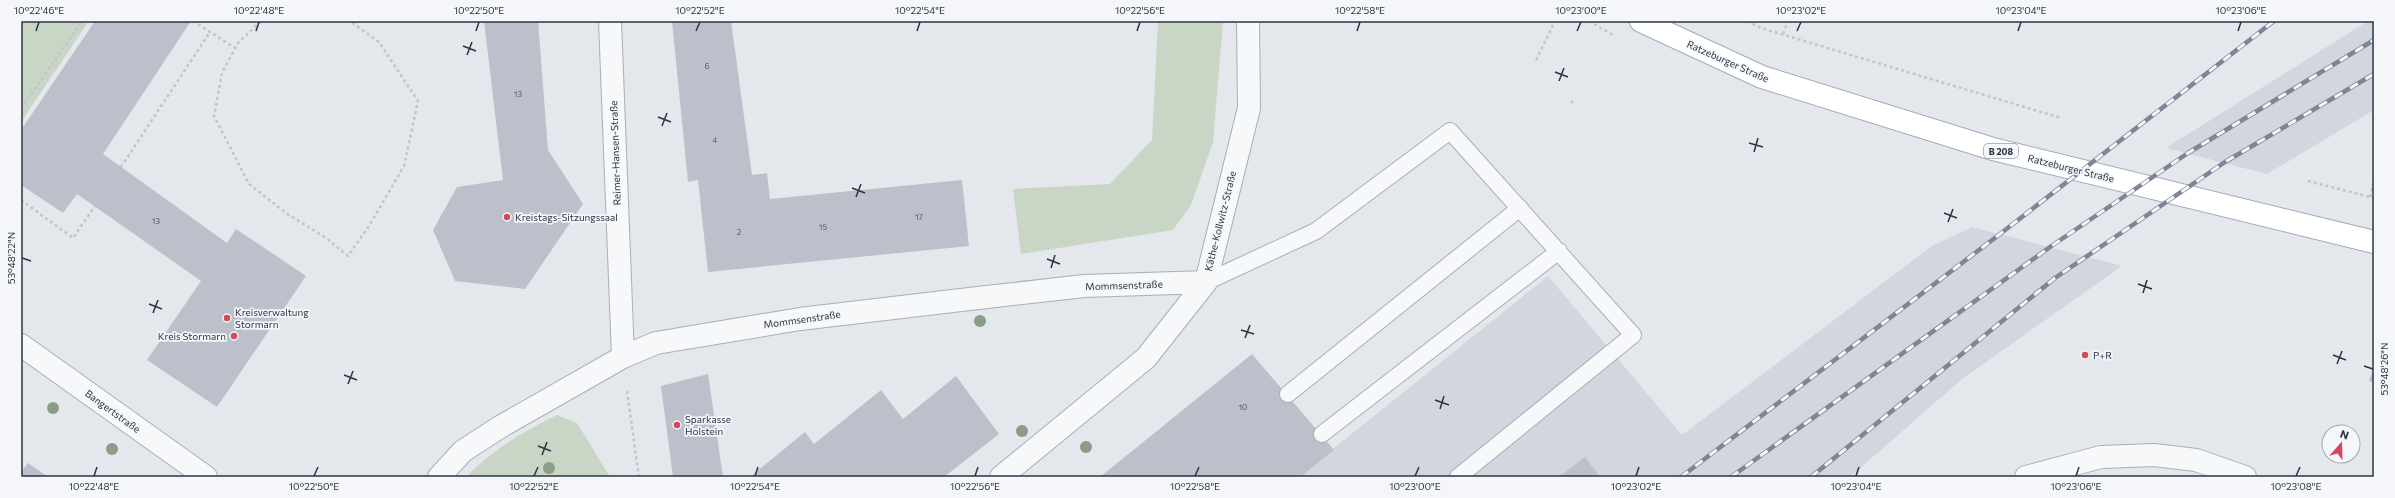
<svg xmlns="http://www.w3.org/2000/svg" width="2395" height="498" font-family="Commissioner,sans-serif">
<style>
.built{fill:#d2d6de}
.green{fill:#c9d6c5}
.building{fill:#bbc0ca}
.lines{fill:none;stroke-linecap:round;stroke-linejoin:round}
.service-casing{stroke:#a9aeb7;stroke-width:18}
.minor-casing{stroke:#a9aeb7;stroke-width:24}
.primary-casing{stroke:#a3abb8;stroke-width:24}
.path{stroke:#c2c5cb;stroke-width:2.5;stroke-dasharray:3 3;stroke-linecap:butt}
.service{stroke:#f7f8fa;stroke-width:16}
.minor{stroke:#f7f8fa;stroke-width:22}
.primary{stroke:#fff;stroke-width:22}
.rail-casing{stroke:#7d8696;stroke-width:4.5}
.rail{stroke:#f4f6f9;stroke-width:3;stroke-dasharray:9;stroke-linecap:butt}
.tree{fill:#899d89}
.ticks{fill:none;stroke:#2b3445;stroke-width:1.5}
.poi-dot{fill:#d1495b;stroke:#f4f6f9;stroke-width:1.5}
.labels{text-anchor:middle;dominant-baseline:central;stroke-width:3.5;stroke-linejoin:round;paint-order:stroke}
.number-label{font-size:8px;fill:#4f5766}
.shield{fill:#f4f6f9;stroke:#676e7b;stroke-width:1}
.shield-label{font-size:9px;font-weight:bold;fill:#2b3445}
.street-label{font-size:10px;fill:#2b3445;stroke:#f4f6f9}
.poi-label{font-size:10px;fill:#2b3445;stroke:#f4f6f9;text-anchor:start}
.neatline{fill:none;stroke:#2b3445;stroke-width:1.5}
.ticks-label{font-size:10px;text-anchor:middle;fill:#2b3445}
</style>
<rect width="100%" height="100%" fill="#e4e7ec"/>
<path class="built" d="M2368 21H2374V110L2267 174 2166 148Z
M1972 227 2122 266 1962 379 1850 477H1298L1548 276 1682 435 1932 246Z"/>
<path class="green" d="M21 21H89L21 122Z
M1158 21H1223L1213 142 1191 205 1173 230 1021 254 1013 189 1110 184 1152 140Z
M557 415 577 423 610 477H466C491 451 524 431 557 415Z"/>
<path class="building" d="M95 21H191L103 154 227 243 236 229 306 276 217 407 147 360 201 281 77 194 63 213 21 185V130Z
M484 21H538L548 150 583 204 525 289 455 281 433 230 457 187 503 180Z
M672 21H731L752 175 767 173 770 199 962 180 969 246 708 272 698 180 688 182Z
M1252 354 1334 450 1300 477H1100Z
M2374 368V383L2369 381Z
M708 374 723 477H673L661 386Z
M956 376 999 434 944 477H750L805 432 814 444 881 390 903 419Z
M1585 457 1600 477H1559Z
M28 463 48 477H21V472Z"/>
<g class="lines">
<g class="service-casing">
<path id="service" d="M1206 282 1316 231 1450 131 1633 335 1458 477
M1288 394 1520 208
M1322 434 1559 251"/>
</g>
<g class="minor-casing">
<path id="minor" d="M610 21 623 357
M21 345 206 477
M439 477 463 451 500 427 623 357 656 343 800 319 978 298 1084 286 1206 282
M1001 477 1146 358 1206 282 1249 108 1248 21
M2026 477 2101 457 2154 455 2196 460 2245 477"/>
</g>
<g class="primary-casing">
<path id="primary" d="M1641 21 1762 77 1993 149 2374 242"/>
</g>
<path class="path" d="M193 21 235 48
M261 21 238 43 222 73 214 116 249 184 286 213 326 238 348 256 369 226 404 166 418 101 379 42 350 21
M1589 21 1613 35
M1747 21 1761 28 2061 118
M1783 34 1788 21
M1536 60 1555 21
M1571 101 1575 104
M21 109 82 21
M121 167 210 32
M2308 181 2374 198
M2370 197 2374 180
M21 200 73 238 95 206
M627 391 639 477"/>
<use href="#service" class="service"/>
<use href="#minor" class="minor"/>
<use href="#primary" class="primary"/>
<g class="rail-casing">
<path id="rail" d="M1681 477 2000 234 2274 21
M1731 477 2050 247 2188 153 2374 40
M1811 477 2055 278 2225 162 2374 74"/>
</g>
<use href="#rail" class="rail"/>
</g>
<g class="tree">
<circle cx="980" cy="321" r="6"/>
<circle cx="53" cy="408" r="6"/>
<circle cx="1022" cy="431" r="6"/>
<circle cx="1086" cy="447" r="6"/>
<circle cx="112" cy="449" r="6"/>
<circle cx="549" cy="468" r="6"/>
</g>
<path class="ticks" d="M36 31 39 22M256 31 259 22M476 31 479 22M696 31 700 22M917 31 920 22M1137 31 1140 22M1357 31 1360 22M1577 31 1581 22M1797 31 1801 22M2018 31 2021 22M2238 31 2241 22M463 46 476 51M467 55 472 42M1555 72 1568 77M1559 81 1564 68M658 117 671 122M662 126 667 113M1749 143 1763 147M1754 152 1758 138M852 188 865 193M856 197 861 184M1944 213 1957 218M1948 222 1953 209M22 258 31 261M1047 259 1060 264M1051 268 1055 255M2138 284 2152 289M2143 293 2147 280M149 304 162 309M153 313 158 300M1241 330 1254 334M1245 338 1250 325M2333 355 2346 360M2337 364 2342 351M2364 366 2373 369M344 375 357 380M348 384 353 371M1435 400 1449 405M1440 409 1444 396M538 446 551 451M542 455 547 442M94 476 97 467M314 476 318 467M534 476 538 467M755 476 758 467M975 476 978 467M1195 476 1199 467M1415 476 1419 467M1636 476 1639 467M1856 476 1859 467M2076 476 2079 467M2296 476 2300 467"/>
<g class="poi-dot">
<circle cx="507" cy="217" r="4"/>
<circle cx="227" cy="318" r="4"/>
<circle cx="234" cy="336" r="4"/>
<circle cx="2085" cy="355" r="4"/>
<circle cx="677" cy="425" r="4"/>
</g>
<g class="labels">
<g class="number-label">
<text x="707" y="66">6</text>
<text x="518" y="94">13</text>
<text x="715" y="140">4</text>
<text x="919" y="217">17</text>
<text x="156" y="221">13</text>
<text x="823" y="227">15</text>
<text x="739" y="232">2</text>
<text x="1243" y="407">10</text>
</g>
<rect class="shield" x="1984" y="144" width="34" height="14" rx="3"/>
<g class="shield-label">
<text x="2001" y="151">B 208</text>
</g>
<g class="street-label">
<text transform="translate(1728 61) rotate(24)">Ratzeburger Straße</text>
<text transform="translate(615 153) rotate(-92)">Reimer-Hansen-Straße</text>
<text transform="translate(2071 168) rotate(14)">Ratzeburger Straße</text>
<text transform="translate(1220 221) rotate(-76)">Käthe-Kollwitz-Straße</text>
<text transform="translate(1124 285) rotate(-2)">Mommsenstraße</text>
<text transform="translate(802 319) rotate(-8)">Mommsenstraße</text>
<text transform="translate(113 411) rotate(36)">Bangertstraße</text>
</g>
<g class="poi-label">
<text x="515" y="217">Kreistags-Sitzungssaal</text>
<text x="235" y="312">Kreisverwaltung<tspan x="235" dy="12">Stormarn</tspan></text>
<text x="226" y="336" text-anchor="end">Kreis Stormarn</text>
<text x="2093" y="355">P+R</text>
<text x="685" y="419">Sparkasse<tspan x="685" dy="12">Holstein</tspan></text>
</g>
</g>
<rect width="2395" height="498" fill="none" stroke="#f4f6f9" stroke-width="44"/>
<g transform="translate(2341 444) rotate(20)"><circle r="19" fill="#f4f6f9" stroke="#a4a8b1"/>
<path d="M0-3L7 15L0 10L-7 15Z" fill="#d1495b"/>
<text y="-6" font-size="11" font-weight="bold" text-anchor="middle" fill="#2b3445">N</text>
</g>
<rect x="22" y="22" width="2351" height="454" class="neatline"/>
<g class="ticks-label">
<text x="39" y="14">10°22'46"E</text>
<text x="259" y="14">10°22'48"E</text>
<text x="479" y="14">10°22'50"E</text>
<text x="700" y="14">10°22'52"E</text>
<text x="920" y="14">10°22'54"E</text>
<text x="1140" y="14">10°22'56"E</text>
<text x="1360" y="14">10°22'58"E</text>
<text x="1581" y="14">10°23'00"E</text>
<text x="1801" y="14">10°23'02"E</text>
<text x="2021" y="14">10°23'04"E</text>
<text x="2241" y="14">10°23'06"E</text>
<text transform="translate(11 258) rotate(-90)" y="4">53°48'22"N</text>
<text transform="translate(2384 369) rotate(-90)" y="4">53°48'26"N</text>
<text x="94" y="490">10°22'48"E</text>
<text x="314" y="490">10°22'50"E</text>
<text x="534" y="490">10°22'52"E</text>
<text x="755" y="490">10°22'54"E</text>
<text x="975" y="490">10°22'56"E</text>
<text x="1195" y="490">10°22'58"E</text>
<text x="1415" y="490">10°23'00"E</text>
<text x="1636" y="490">10°23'02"E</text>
<text x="1856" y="490">10°23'04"E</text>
<text x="2076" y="490">10°23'06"E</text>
<text x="2296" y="490">10°23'08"E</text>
</g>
</svg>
